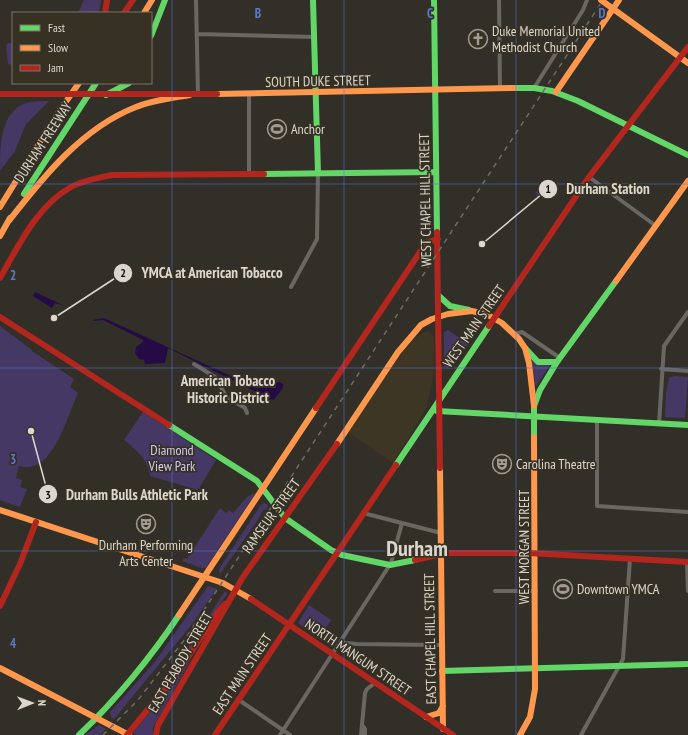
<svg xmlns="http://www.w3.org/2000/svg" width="688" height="735" font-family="'PT Sans Narrow',sans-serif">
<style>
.built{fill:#3e3624}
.green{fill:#463865}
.water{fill:#250b46}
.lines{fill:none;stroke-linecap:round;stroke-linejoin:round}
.street{stroke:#6a6762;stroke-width:4}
.fast{stroke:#63d668;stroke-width:6}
.slow{stroke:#ff974d;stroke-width:6}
.jam{stroke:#b3261e;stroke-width:6}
.rail{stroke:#6e6b66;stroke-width:1.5;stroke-dasharray:5 5;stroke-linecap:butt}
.grid{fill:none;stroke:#5677d5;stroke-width:1;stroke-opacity:0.55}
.labels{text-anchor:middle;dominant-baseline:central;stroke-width:3.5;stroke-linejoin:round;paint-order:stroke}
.poi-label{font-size:14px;fill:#dbd7cf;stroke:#373123;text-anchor:start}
.street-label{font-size:14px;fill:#dbd7cf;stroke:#373123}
.park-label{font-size:14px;fill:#d3caf3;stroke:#373123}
.neighbourhood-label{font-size:15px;font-weight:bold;fill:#dbd7cf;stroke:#373123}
.town-label{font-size:22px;font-weight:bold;fill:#dbd7cf;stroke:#373123}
.grid-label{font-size:13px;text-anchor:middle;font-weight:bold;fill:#5677d5;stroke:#373123;stroke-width:3.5;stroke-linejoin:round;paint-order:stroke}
.leader{fill:none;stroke:#dbd7cf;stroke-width:1.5}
.callout-dot{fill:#dbd7cf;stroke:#373123;stroke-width:1.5}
.mark-label{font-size:12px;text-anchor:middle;font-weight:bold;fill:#111}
.callout-label{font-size:15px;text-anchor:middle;font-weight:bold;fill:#dbd7cf;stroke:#373123;stroke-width:3.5;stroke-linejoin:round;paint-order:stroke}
</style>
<rect width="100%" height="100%" fill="#322f28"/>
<path class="built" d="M429 331 434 338 433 376 427 407 393 463 348 432 407 345 422 333Z"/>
<path class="green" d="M84 0H101L99 13H78Z
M8 43H13V65L8 64 6 46Z
M49 101 26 124 15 151 0 171C0 149 0 113 24 104 31 101 41 101 49 101Z
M539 188 547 193 545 198 535 194Z
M0 326 32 350V351L74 379 70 387 78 393C67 416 53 476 19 466L16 478 22 480 20 487 27 489 20 507 0 500Z
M448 330 468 344 451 369 444 367V332Z
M532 361 551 364 536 386 535 384Z
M674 376 688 377 685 418 665 417 666 392 669 378Z
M143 412 216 460 198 490 150 476C148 459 137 451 124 440Z
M256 492 206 568H202L182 561 184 558 187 559 220 508 226 513 229 510 233 513 247 497Z
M264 503 268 505 267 509 263 510 257 521 220 574 219 570 221 566 260 506Z
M208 586 217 589 189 628 114 719 111 717 110 712 154 663Z
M225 591 227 594 175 671 130 726 164 685Z
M309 605 331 620 326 628 337 635 331 645 298 623Z
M192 658 153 727V735H136L133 733 164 695Z
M99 725 106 729 100 735H85Z"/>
<path class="water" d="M35 292 65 306 55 303 52 308 33 296Z
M104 318 257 388H276V382H280L283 384V388L274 400 271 399 269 402 263 399 264 396 168 348 165 363 145 364 144 360 139 359 135 353 136 347 143 342V340L103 320 93 321V320Z"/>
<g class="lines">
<path class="street" d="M196 0 198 95
M499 0 500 89
M197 34 315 37
M534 88 583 10 587 0
M249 95V173
M589 177 656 226
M291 287 317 239 318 173
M515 334 522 332 560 358
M194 364 215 377 226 396 245 408 247 413
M661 369 688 371
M597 421V506L688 512
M659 424 664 346 688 312
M363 513 441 533
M687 562 688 591
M495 591H536
M341 641 345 643 357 644 442 645
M239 700 290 735
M363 726 365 729V735
M280 735 391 563 402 523
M361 735 365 693 367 689 375 683
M581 735 623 659 630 559"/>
<path class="fast" d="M313 0 318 173
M434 0 437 232
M151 36 165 0
M514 88H534L552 91 578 101 688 155
M106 95 129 83
M264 174 436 172
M24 194 96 83
M439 296 450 306 469 310
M526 349 538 362H557
M437 411 688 425
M169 425 257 481 285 518 331 550 342 555 390 565 415 560
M534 437V406L540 390 557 362 616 281
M396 465 489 326
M442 671 688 664
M79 735C115 701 152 656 179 615"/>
<path class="slow" d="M601 0 688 63
M144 13 152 0
M556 92 619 0
M217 94 514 88
M0 207 60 110 79 83
M8 222C43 177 82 128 136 107 153 100 172 98 190 95
M0 236 10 218
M616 281 688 181
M337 444 398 352 421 325 432 319 448 314 472 311 488 315 502 323 519 339 525 348 529 363 534 406
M440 468 443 729
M0 510 223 583 251 599
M179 615 316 408
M0 668 129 735
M426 717 439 713 443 706
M520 735 530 717 535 689 534 437"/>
<path class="jam" d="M105 13 107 0
M124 13 133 0
M0 94H217
M437 232 440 468
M0 278C19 245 37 206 71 187 84 180 98 178 112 175L264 174
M0 317 169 425
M489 326 589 177 688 47
M316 408 422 249 428 242 438 239
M415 560 446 553H529L688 562
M251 599 453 735
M0 606 20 564 36 522
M127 735 176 675 217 613 225 604
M156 735 158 725 243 577 337 444
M215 735 396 465"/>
<path class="rail" d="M103 735 138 700 185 639 603 0"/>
</g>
<path class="grid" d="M172 0V735M344 0V735M516 0V735M0 184H688M0 368H688M0 551H688"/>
<defs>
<g id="church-ring" transform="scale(1)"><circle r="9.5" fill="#373123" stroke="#a09c95" stroke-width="1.5"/><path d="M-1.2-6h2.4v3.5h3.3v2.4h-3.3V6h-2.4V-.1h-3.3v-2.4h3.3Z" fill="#a09c95"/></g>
<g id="stadium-ring" transform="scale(1)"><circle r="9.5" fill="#373123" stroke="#a09c95" stroke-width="1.5"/><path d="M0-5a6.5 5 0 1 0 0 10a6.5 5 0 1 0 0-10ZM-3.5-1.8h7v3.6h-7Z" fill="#a09c95"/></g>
<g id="theatre-ring" transform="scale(1)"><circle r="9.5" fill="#373123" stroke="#a09c95" stroke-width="1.5"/><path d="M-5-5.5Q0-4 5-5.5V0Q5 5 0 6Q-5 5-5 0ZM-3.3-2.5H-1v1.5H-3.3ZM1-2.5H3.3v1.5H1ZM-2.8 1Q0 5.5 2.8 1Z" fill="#a09c95"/></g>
</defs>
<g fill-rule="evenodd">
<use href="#church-ring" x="478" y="39"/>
<use href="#stadium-ring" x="277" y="129"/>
<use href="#theatre-ring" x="502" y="464"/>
<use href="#theatre-ring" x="146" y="524"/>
<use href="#stadium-ring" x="563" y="589"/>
</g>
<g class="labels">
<g class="poi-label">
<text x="492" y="31">Duke Memorial United<tspan x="492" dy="16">Methodist Church</tspan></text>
<text x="291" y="129">Anchor</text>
<text x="516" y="464">Carolina Theatre</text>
<text x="146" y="545" text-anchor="middle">Durham Performing<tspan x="146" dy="16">Arts Center</tspan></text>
<text x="577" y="589">Downtown YMCA</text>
</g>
<g class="street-label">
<text transform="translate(318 81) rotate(-1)">SOUTH DUKE STREET</text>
<text transform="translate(43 142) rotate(-57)">DURHAM FREEWAY</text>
<text transform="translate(425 200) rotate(-91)">WEST CHAPEL HILL STREET</text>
<text transform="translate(474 326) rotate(-55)">WEST MAIN STREET</text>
<text transform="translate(271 516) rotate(-54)">RAMSEUR STREET</text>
<text transform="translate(524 547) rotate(-90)">WEST MORGAN STREET</text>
<text transform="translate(430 639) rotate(-91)">EAST CHAPEL HILL STREET</text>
<text transform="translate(358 657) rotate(34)">NORTH MANGUM STREET</text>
<text transform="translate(180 662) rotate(-60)">EAST PEABODY STREET</text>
<text transform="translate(242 674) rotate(-56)">EAST MAIN STREET</text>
</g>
<g class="park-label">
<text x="172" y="450">Diamond<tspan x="172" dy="16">View Park</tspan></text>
</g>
<g class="neighbourhood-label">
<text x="228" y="380">American Tobacco<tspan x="228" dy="17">Historic District</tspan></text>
</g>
<g class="town-label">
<text x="417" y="548">Durham</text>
</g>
</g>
<g class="grid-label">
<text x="258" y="18">B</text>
<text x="430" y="18">C</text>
<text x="602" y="18">D</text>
<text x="13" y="280">2</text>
<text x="13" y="464">3</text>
<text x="13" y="648">4</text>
</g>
<path class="leader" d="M482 244L548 189M54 318L123 273M31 431L48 494"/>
<g class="callout-dot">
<circle cx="482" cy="244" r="4"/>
<circle cx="54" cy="318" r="4"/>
<circle cx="31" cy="431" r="4"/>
<circle cx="548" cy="189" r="10"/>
<circle cx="123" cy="273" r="10"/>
<circle cx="48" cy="494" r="10"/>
</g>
<g class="mark-label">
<text x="548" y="193">1</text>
<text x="123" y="277">2</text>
<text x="48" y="499">3</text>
</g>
<g class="callout-label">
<text x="608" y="194">Durham Station</text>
<text x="212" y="278">YMCA at American Tobacco</text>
<text x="137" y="500">Durham Bulls Athletic Park</text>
</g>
<rect x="12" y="12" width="140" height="72" fill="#373123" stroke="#797368"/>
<rect x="20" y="25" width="20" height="6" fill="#63d668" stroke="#797368"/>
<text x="48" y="32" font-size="12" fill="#dbd7cf">Fast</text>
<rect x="20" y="45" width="20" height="6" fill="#ff974d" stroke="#797368"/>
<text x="48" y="52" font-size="12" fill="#dbd7cf">Slow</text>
<rect x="20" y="65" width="20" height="6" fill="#b3261e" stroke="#797368"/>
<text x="48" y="72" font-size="12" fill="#dbd7cf">Jam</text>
<g transform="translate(32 703) rotate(89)" stroke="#373123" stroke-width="3" paint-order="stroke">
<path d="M0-3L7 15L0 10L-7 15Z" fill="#dbd7cf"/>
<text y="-6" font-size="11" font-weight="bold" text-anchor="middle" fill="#dbd7cf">N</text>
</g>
</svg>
